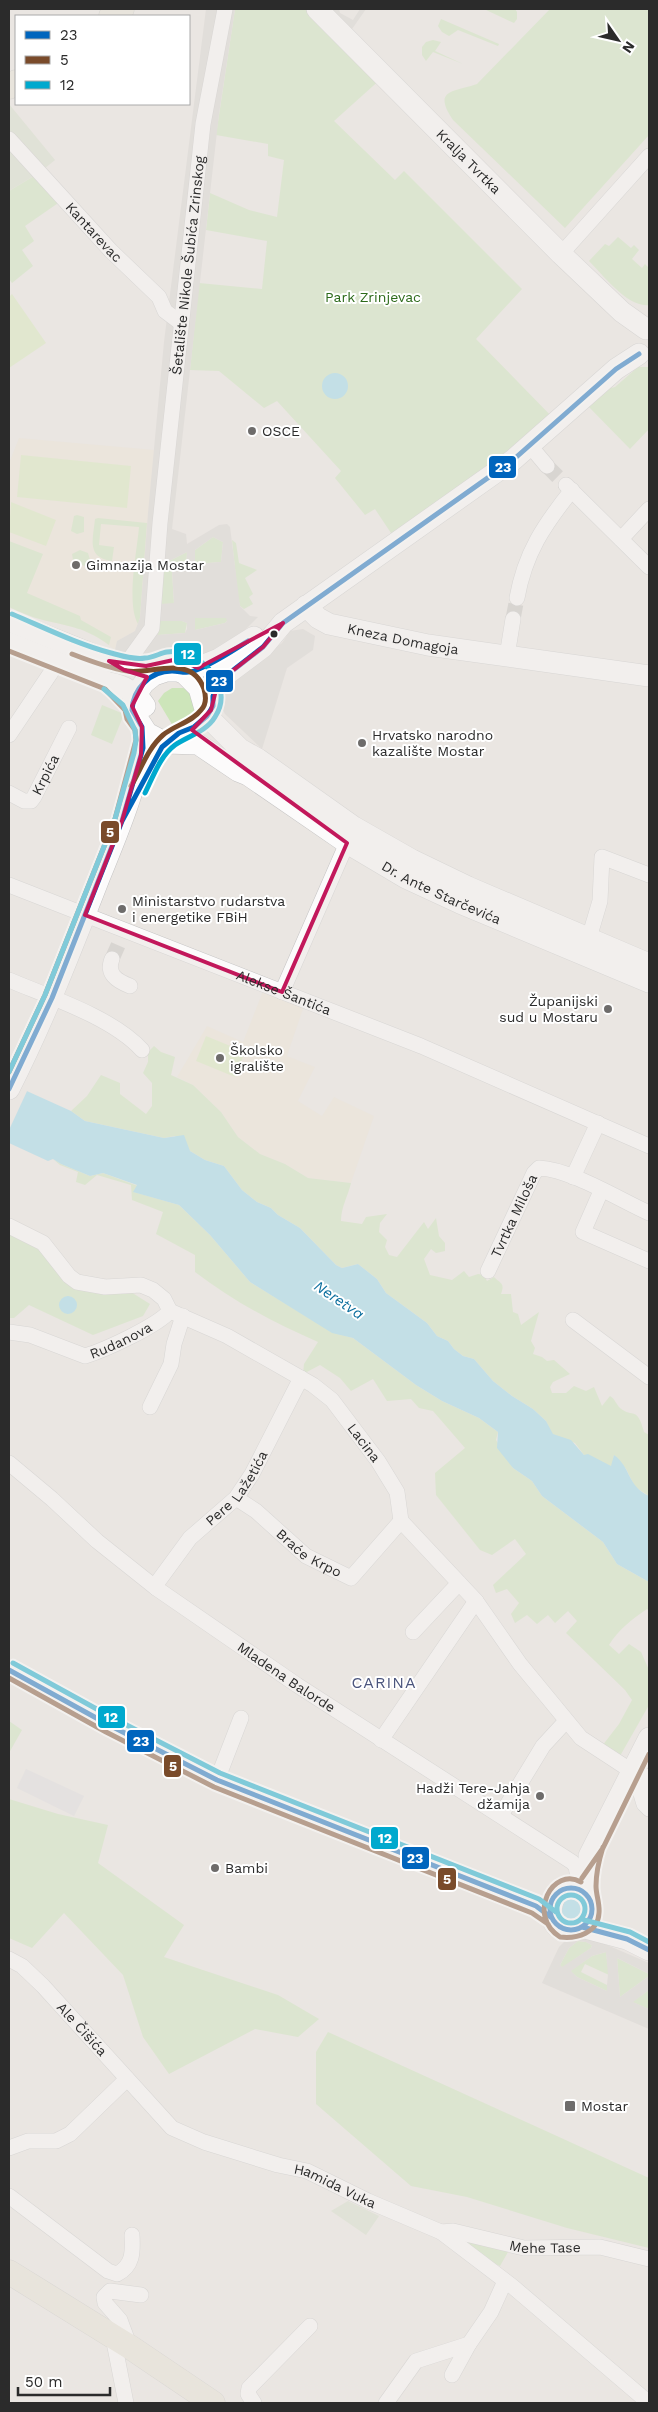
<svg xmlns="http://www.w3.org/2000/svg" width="658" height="2412" font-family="'Work Sans',sans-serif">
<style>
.industrial{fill:#dddbdd}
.education{fill:#ede4d6}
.green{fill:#cde5ba}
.cemetery{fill:#d6dec9}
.pitch{fill:#d8e9b8}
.plaza{fill:#d8d4d0;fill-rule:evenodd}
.water{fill:#95d7eb}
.pier{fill:#eae6e2}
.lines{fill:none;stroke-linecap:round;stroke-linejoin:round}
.street-tunnel{stroke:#c4c1bd;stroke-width:15;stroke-dasharray:15 8;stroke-linecap:butt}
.street-casing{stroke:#c5c4c4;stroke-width:16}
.secondary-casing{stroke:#c5c4c4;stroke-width:22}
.primary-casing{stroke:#c5c4c2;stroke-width:25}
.street{stroke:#fcfbfb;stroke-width:15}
.secondary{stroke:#fcfbfb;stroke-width:21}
.primary{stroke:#e7e2d4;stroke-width:24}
.bus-1-casing{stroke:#fff;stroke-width:9}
.bus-2-casing{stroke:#fff;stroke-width:9}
.bus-3-casing{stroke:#fff;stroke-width:9}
.bus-1{stroke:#0065bd;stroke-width:5}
.bus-2{stroke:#7a4b2a;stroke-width:5}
.bus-3{stroke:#00a9ce;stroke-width:5}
.marked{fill:none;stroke:#c2185b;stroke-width:4;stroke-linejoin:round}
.poi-dot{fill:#6e6c6b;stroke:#fff;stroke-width:2}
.bus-dot{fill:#2b2b2b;stroke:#fff;stroke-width:2}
.labels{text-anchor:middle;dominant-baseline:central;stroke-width:4;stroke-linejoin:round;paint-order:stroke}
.street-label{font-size:14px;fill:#2b2b2b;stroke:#fff}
.park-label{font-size:14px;fill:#2c6a1a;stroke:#fff}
.poi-label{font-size:14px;fill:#2b2b2b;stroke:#fff;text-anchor:start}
.water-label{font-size:15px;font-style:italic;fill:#0d6f9e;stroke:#fff}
.quarter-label{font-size:16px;letter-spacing:1px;fill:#4b557d;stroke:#fff}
.line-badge{stroke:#fff;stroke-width:2}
.badge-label{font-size:14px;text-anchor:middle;font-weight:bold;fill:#fff}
</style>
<rect width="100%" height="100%" fill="#eae6e2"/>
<path class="industrial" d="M26 1769 84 1796 74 1816 17 1788Z"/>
<path class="education" d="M19 438 155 450 140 618 135 631 117 641 115 650 92 633 78 628 43 620 9 607V463Z
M263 991 304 1006 287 1056 315 1067 298 1101 322 1116 334 1097 374 1116 351 1183 308 1178 285 1164 260 1154 238 1137 221 1112 193 1085 177 1077 207 1026 243 1042Z"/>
<path class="green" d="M235 9H317L383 77 334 121 395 180 404 171 522 289 476 339 558 423 397 542 375 509 365 515 335 478 341 471 277 401 264 408 219 371 190 370 199 283 262 289 267 241 206 230 210 193 249 210 277 217 284 160 268 156V144L216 135Z
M484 9H515L517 12V19L514 23Z
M550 9H649V135L565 228 453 120C432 89 454 92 477 84Z
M441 19 499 44 498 46 458 30 449 36 442 32 438 26Z
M433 40 441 42 435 51 463 64 433 52 426 61 422 55V47L426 42Z
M39 173 64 199 25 226 34 241 22 250 33 266 12 283 9 279V191Z
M618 237 631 248 634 245 639 250 632 259 642 268 645 264 649 268V305C628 308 603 275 589 261L605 244 609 246Z
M638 367H649V429L630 449 587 405 607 389 615 387Z
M77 515 84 517V532L77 534 71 531 74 516Z
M98 518 147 523 140 618 138 624C126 603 137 551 139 527L101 524 99 545 114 547 112 561C86 558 93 539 95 519Z
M213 537 223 542 221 562 195 564V550Z
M232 540 236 543 239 563 257 570 245 578 253 594 249 597 253 604 244 609 240 606 238 597Z
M9 541 43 554 27 593 80 616 81 620 111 637 109 645C84 627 71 627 43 620 31 617 20 612 9 607Z
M80 550 88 553 91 563 84 566 73 560 72 554Z
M187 552 186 570 172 571 174 604H160L163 564Z
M195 618H227V621L225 623 195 630Z
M159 620 182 621 187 623 185 633 158 635Z
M172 688H183L193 692 201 720C191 727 185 730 173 726L158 701 164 693Z
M102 705 124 714 112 744 91 735Z
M154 1046 161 1052 175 1057 171 1075 193 1085 221 1112 238 1137 260 1154 285 1164 308 1178 351 1183C348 1196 341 1207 341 1221L362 1224 366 1217 387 1214 380 1223 379 1232 387 1240 385 1247 389 1255 397 1257 424 1222 428 1229 436 1218 439 1236 445 1243V1251L436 1253 431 1249 424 1259 430 1275 452 1280 464 1271 469 1277 478 1274 484 1275 487 1281 494 1277C501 1284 505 1283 501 1294H511L513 1312 518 1314 521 1325 539 1312 531 1341 535 1348 533 1354 542 1357 547 1361 554 1360 570 1374 553 1382 550 1387 552 1393H566L574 1386 586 1391 594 1387 602 1406 610 1396C615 1399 616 1404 620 1408 633 1419 637 1405 644 1432L649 1435V1496L635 1487 626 1469 614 1455 612 1467 584 1455 575 1443 552 1434 546 1421 533 1409 512 1396 493 1381 474 1359 463 1356 454 1349 448 1341 437 1336 427 1323 386 1293 377 1279 358 1264 342 1268 336 1265 300 1228 278 1215 271 1208 257 1202 242 1190 224 1166 205 1160 190 1151 175 1136 164 1138 85 1121 71 1111 87 1096 101 1075 120 1083V1094L146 1114 152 1106V1083L143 1073 148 1062V1052Z
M53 1159 61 1164 90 1176 103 1173 138 1186 134 1192 179 1205 210 1235 250 1282 332 1332 353 1338 416 1385 442 1401 479 1418 498 1432 496 1440 513 1468 532 1481 542 1496 603 1542 617 1564 649 1582V1611L647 1609C631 1620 619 1629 609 1645L619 1654 629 1644 641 1652 649 1670V1705L620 1756 602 1746 619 1724 632 1700 625 1690 566 1633 577 1621 568 1611 555 1623 548 1615 537 1624 527 1615 515 1623 511 1614 519 1603 507 1589 496 1593 493 1585 526 1554 515 1539 492 1555 480 1550 436 1495 435 1473 465 1448 433 1411 419 1408 411 1399 387 1401 373 1379 351 1391 340 1378 320 1365 303 1374 304 1364 318 1342C274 1323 233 1301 195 1272V1255L156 1234 163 1212 132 1200 131 1185 97 1175 85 1185 76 1182 78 1172 60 1165Z
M9 1228 36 1242 58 1269 123 1287 150 1304 143 1316 93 1335 29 1305 14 1318H9Z
M9 1721 22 1730 9 1753Z
M9 1799 58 1814 108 1825 98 1863 184 1925 164 1957 278 1995 319 2019 298 2037 255 2029 169 2074 143 2037 123 1975 64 1913 32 1948 9 1938Z
M578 1941 586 1942 592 1945 591 1948 562 1968 560 1965 569 1948Z
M606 1952 609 1975 585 1964 581 1972 607 1985V1991L577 1977 570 1971 592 1956Z
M617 1958 649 1974V1976L620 1997Z
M649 1990V2009L632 2002Z
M328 2032 649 2178V2248L567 2228 467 2197 411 2186 316 2104V2052Z
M463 2238 506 2251 508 2252 500 2266 476 2256Z"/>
<path class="cemetery" d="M9 104 55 160 39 173 9 191Z
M348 2201 379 2216 366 2235 331 2211Z"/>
<path class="pitch" d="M12 294 46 343 9 368V297Z
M21 455 131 466 127 508 17 497Z
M11 502 56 520 46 546 9 532Z
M206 1036 245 1052 235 1077 196 1061Z"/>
<path class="plaza" d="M206 9H235L219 114 172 529 186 534 187 544 219 525 227 524 230 527 240 606 250 616 258 617 237 638 198 658 168 655 144 660 117 653 115 650 117 641 135 631 140 618 148 513 164 342ZM213 537 223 542 221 562 195 564V550ZM187 552 186 570H172L174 603 160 604 163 564ZM195 618H226L227 621 225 623 195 630ZM158 621H182L187 623V629L185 633 158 635Z
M317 9H339L340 13 353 20 360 9H366L345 39Z
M303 629 315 636 313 650 287 668 262 749 225 714 218 700 221 689 282 643 290 631Z
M572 1934 593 1939 649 1963V1974L617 1958 620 1997 649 1976V1990L633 2002 649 2009V2029L542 1983 559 1947ZM578 1941 586 1942 592 1945 591 1948 562 1967 560 1965 569 1948ZM606 1952 608 1975 585 1964 608 1975 607 1985 581 1972 607 1985V1991L577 1977 571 1971 592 1956Z"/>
<path class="water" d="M322 386a13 13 0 1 1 26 0a13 13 0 1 1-26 0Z
M9 1083 71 1111 85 1121 164 1138 184 1135 190 1151 205 1160 224 1166 242 1190 257 1202 271 1208 278 1215 300 1228 336 1265 342 1268 358 1264 377 1279 386 1293 427 1323 437 1336 448 1341 454 1349 463 1356 474 1359 493 1381 512 1396 533 1409 546 1421 553 1434 571 1440 584 1455 588 1454 611 1466 614 1455C631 1467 627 1486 649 1496V1582L617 1564 603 1542 542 1496 532 1481 513 1468 497 1448 498 1432 479 1418 442 1401 416 1385 353 1338 332 1333 250 1282 210 1235 179 1205 133 1192 137 1185 103 1173 90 1176 61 1164 53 1159 48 1161 9 1143Z
M59 1305a9 9 0 1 1 18 0a9 9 0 1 1-18 0Z
M567 1895 583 1902 581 1918 564 1920 558 1905Z"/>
<path class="pier" d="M9 1080 28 1089 9 1130Z"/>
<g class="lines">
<path class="street-tunnel" d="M547 466 566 485
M513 619 517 598
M112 959 120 941"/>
<g class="street-casing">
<g id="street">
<path id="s1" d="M9 139 111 251 159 297 165 311 181 323"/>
<path d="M561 254 649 156"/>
<path d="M531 447 547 466"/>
<path d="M566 485 649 567"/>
<path d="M621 539 649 509"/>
<path d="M517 598C525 553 544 525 572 490"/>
<path d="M507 656 513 619"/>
<path id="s2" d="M129 660 152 628 160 523 203 124 225 9"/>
<path d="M9 735 58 662"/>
<path id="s3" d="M9 793 24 801H31L34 797 69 728"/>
<path id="s4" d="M9 885 421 1046 649 1146"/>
<path d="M589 938 600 901 602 857 649 875"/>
<path d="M112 959C106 974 117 981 130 986"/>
<path d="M9 980C49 997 112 1017 142 1050"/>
<path d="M282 992 347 843"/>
<path d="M573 1177 598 1123"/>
<path d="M601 1191 583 1232 649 1261"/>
<path id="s5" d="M9 1226 43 1243 69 1276 77 1282 105 1287 141 1285 153 1290 164 1299 170 1311 227 1336 313 1385 332 1400 378 1461 397 1492 401 1521 476 1601 520 1664 581 1738 633 1772"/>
<path id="s6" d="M488 1271 534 1173 539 1168C570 1169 620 1200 649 1213"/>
<path d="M573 1320 649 1377"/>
<path id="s7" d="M9 1332 30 1335 85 1356C105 1350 157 1326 170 1311"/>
<path d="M150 1407 171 1364 174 1344 183 1316"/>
<path id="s8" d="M9 1463 52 1499 97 1541 156 1588 297 1685 572 1862 576 1866 577 1872"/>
<path id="s9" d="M236 1498 256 1511 306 1556 351 1578 401 1521"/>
<path id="s10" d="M156 1588 157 1583 190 1538 236 1498 252 1474 301 1378"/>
<path d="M413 1632 459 1583"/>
<path d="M381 1740 476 1601"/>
<path d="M649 1776 641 1794 644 1804 649 1809"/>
<path d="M217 1780 241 1718"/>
<path d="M501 1815 543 1746 566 1721"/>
<path id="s11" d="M9 1959 22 1966 43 1986 172 2128 204 2142 278 2165 307 2171 368 2201 441 2232 512 2286 649 2403"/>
<path d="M9 2148 28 2141H56L70 2134 127 2079"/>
<path d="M9 2196 108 2271 117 2274C133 2266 133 2252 132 2235"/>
<path id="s12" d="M441 2232 453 2231 524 2248 600 2247 649 2259"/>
<path d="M113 2337 126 2403"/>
<path d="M130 2347 120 2320 105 2303 104 2297 110 2291 141 2295"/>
<path d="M452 2375 469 2344"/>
<path d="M254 2403 248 2394 249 2388 310 2326"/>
<path d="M386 2403 416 2361 469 2344 491 2312 505 2281"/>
</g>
</g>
<g class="secondary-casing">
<g id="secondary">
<path id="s13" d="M317 9 561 254 622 312 646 329"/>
<path id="s14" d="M306 606 318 618 329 624 428 645 649 676"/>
<path d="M9 621 109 661 146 666 168 659"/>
<path d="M9 643 109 683C123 685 137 693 145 706"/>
<path d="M184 673 219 659 254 637"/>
<path d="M213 696 218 682 223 677 263 647 283 623 513 460 616 369 639 354"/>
<path id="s15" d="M649 964 468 887 412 860 354 827 258 759 240 749 207 716 199 688 184 673 178 671H166L154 675 144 683 133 699 132 710 147 733 166 743 198 744 238 771 248 775 347 843 406 878 460 903 649 982"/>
<path d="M9 1089C44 1020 72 948 100 876 115 839 147 766 142 727"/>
<path d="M9 1670 109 1725 217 1780 536 1906 552 1918"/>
<path d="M589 1856 649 1738"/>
<path d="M589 1896C551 1859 533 1942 577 1929 583 1927 589 1922 591 1917 594 1908 589 1902 589 1894 588 1877 591 1861 596 1845"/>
<path d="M582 1927 627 1939 649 1950"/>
</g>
</g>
<g class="primary-casing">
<path id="primary" d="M111 16 122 9
M9 87 16 82
M9 2272 130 2347 213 2403"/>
</g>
<use href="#street" class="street"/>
<use href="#secondary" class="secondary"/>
<use href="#primary" class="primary"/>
<g class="bus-1-casing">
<path id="bus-1" d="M122 821 162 747 179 733 194 727 207 716 213 706V696L218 682 263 647 283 623 513 460 616 369 639 354
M9 1089 52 998 122 821 143 748 142 727 132 710C133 689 150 671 172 671 180 671 186 674 194 671 213 664 231 652 248 641
M9 1670 109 1725 217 1780 536 1906 552 1918
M550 1909a21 21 0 1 1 42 0a21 21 0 1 1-42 0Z
M582 1927 627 1939 649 1950"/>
</g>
<g class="bus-2-casing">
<path id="bus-2" d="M9 651 105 689 125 710 127 719 135 730 136 740 115 819 45 995 9 1072
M72 654C90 661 108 668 127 671 152 675 191 653 204 689 206 696 207 704 201 710 192 722 175 725 163 735 148 748 141 769 131 786
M9 1678 106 1732 214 1787 532 1913 548 1924
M582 1878 603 1848 649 1754
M581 1882C553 1866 526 1915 560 1937 577 1939 598 1933 599 1913 600 1904 596 1895 596 1886 596 1873 599 1860 603 1847"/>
</g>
<g class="bus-3-casing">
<path id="bus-3" d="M12 614C45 628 77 644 111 653 122 656 135 660 145 658 153 658 160 653 167 652 188 649 208 663 217 681 223 693 222 706 215 717 206 732 188 736 175 745 160 756 153 777 145 793
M9 1072 45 995 115 819 134 753 136 740 135 730 123 705 104 689
M13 1663 113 1718 220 1773 539 1899 556 1912
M557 1909a14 14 0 1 1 28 0a14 14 0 1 1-28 0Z
M584 1920 630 1932 649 1942"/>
</g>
<use href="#bus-1" class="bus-1"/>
<use href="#bus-2" class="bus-2"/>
<use href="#bus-3" class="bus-3"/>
</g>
<path d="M0 0H658V2412H0ZM283 623 263 647 218 682 211 710 192 730 347 843 282 992 85 915 122 821 141 755 142 727 132 706 147 677 124 670 109 661 146 666 178 659 198 668Z" fill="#eae6e2" fill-opacity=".55" fill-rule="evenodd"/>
<path class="marked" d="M283 623 263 647 218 682 211 710 192 730 347 843 282 992 85 915 122 821 141 755 142 727 132 706 147 677 124 670 109 661 146 666 178 659 198 668Z"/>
<g class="poi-dot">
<circle cx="252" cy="431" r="5"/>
<circle cx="76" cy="565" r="5"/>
<circle cx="362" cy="743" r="5"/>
<circle cx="122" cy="909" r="5"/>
<circle cx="608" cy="1009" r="5"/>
<circle cx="220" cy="1058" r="5"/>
<circle cx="540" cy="1796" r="5"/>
<circle cx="215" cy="1868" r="5"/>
<rect x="564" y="2100" width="12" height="12" rx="2.5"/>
</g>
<circle class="bus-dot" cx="274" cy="634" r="4.5"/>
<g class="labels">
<g class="street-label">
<text stroke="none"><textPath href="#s13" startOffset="215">Kralja Tvrtka</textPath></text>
<text stroke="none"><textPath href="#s1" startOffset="126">Kantarevac</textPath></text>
<text stroke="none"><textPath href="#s2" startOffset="404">Šetalište Nikole Šubića Zrinskog</textPath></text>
<text stroke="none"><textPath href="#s14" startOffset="105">Kneza Domagoja</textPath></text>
<text stroke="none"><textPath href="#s3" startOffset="54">Krpića</textPath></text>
<text stroke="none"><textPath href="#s15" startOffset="1002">Dr. Ante Starčevića</textPath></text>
<text stroke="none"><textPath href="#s4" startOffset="295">Alekse Šantića</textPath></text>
<text stroke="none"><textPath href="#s6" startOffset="61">Tvrtka Miloša</textPath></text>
<text stroke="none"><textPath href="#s7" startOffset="119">Rudanova</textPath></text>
<text stroke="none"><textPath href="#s5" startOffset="434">Lacina</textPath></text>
<text stroke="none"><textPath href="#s10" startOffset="130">Pere Lažetića</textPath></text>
<text stroke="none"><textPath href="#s9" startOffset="92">Braće Krpo</textPath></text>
<text stroke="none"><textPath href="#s8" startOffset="351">Mladena Balorde</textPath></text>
<text stroke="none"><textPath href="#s11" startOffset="102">Ale Čišića</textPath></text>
<text stroke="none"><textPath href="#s11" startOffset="409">Hamida Vuka</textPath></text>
<text stroke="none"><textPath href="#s12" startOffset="106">Mehe Tase</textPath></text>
</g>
<g class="park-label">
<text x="373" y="297">Park Zrinjevac</text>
</g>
<g class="poi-label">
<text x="262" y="431">OSCE</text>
<text x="86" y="565">Gimnazija Mostar</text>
<text x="372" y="735">Hrvatsko narodno<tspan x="372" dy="16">kazalište Mostar</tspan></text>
<text x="132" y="901">Ministarstvo rudarstva<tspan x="132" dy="16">i energetike FBiH</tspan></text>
<text x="598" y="1001" text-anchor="end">Županijski<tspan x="598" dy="16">sud u Mostaru</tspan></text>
<text x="230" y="1050">Školsko<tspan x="230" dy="16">igralište</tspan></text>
<text x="530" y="1788" text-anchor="end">Hadži Tere-Jahja<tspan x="530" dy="16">džamija</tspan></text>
<text x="225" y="1868">Bambi</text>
<text x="581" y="2106">Mostar</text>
</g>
<g class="water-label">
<text transform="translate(339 1300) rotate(34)">Neretva</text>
</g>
<g class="quarter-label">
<text x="384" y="1682">CARINA</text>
</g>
</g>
<g class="line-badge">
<rect x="488" y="455" width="29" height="24" rx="5" fill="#0065bd"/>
<rect x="173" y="642" width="29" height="24" rx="5" fill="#00a9ce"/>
<rect x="205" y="669" width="29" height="24" rx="5" fill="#0065bd"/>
<rect x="100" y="820" width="20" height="24" rx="5" fill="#7a4b2a"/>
<rect x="97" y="1705" width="29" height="24" rx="5" fill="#00a9ce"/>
<rect x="126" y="1729" width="29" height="24" rx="5" fill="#0065bd"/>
<rect x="163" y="1754" width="19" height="24" rx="5" fill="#7a4b2a"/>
<rect x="370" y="1826" width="29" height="24" rx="5" fill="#00a9ce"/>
<rect x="401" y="1846" width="29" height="24" rx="5" fill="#0065bd"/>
<rect x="437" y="1867" width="20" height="24" rx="5" fill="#7a4b2a"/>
</g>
<g class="badge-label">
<text x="503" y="472">23</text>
<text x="188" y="659">12</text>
<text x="219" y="686">23</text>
<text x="110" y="837">5</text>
<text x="111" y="1722">12</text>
<text x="141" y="1746">23</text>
<text x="173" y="1771">5</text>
<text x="385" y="1843">12</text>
<text x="415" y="1863">23</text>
<text x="447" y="1884">5</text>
</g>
<rect width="658" height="2412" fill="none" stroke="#2b2b2b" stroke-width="20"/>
<rect x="15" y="15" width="175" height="90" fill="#ffffff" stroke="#aaaaaa"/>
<rect x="25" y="31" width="25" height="8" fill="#0065bd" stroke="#aaaaaa"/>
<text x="60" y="40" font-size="15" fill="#2b2b2b">23</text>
<rect x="25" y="56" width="25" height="8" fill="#7a4b2a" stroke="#aaaaaa"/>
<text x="60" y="65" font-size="15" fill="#2b2b2b">5</text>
<rect x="25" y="81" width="25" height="8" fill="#00a9ce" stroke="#aaaaaa"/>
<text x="60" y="90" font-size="15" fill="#2b2b2b">12</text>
<g transform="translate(618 40) rotate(124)" stroke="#ffffff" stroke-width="4" paint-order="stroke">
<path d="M0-4L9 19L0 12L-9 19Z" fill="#2b2b2b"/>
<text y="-8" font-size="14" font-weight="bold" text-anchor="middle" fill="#2b2b2b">N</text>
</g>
<path d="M18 2387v8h92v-8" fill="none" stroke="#2b2b2b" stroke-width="2.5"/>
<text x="25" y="2387" font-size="15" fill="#2b2b2b" stroke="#ffffff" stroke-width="4" paint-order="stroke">50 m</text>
</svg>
